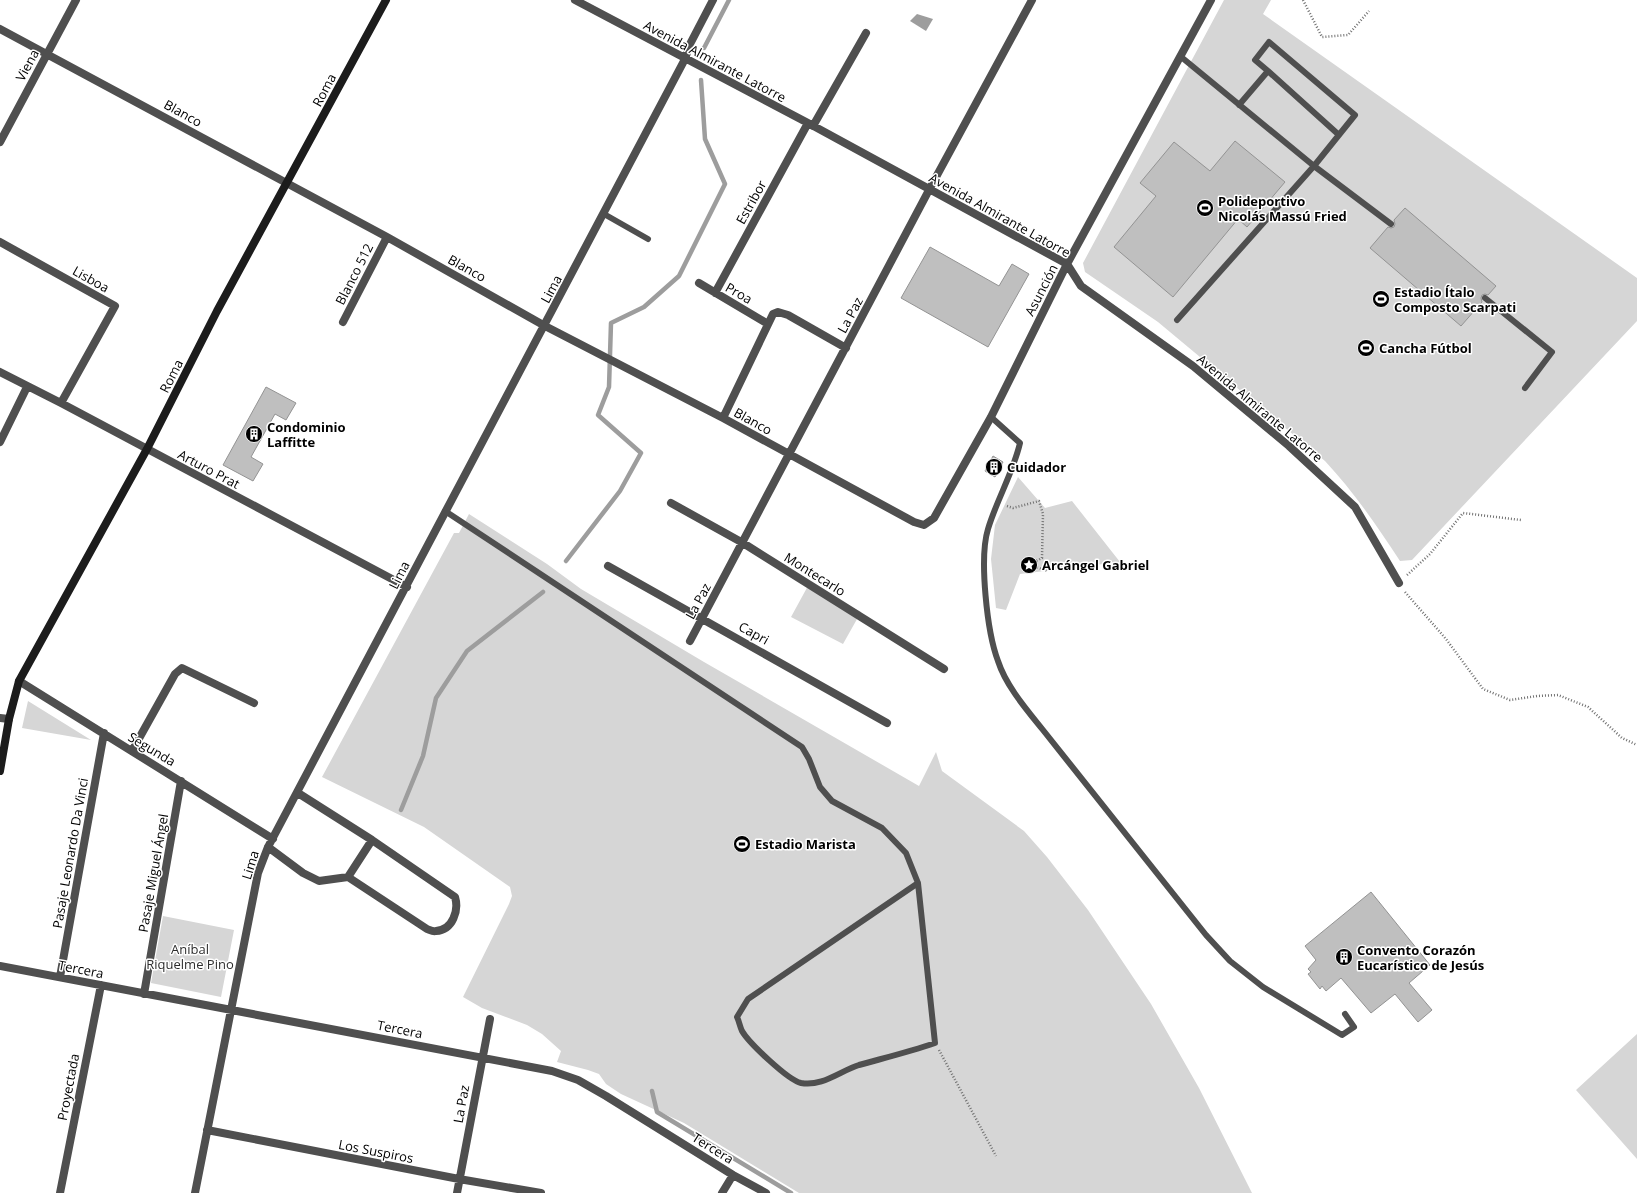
<svg xmlns="http://www.w3.org/2000/svg" width="1637" height="1193" font-family="'Open Sans',sans-serif">
<style>
.green{fill:#d6d6d6}
.water{fill:#9d9d9d}
.lines{fill:none;stroke-linecap:round;stroke-linejoin:round}
.stream{stroke:#9d9d9d;stroke-width:4.5}
.building{fill:#bfbfbf;stroke:#939393}
.path{stroke:#717171;stroke-width:2.5;stroke-dasharray:1 2;stroke-linecap:butt}
.lane{stroke:#4f4f4f;stroke-width:6}
.street{stroke:#4f4f4f;stroke-width:8}
.secondary{stroke:#1c1c1c;stroke-width:8}
.labels{text-anchor:middle;dominant-baseline:central;stroke-width:3;stroke-linejoin:round;paint-order:stroke}
.street-label{font-size:13px;fill:#000;stroke:#fff}
.poi-label{font-size:13px;font-weight:bold;fill:#000;stroke:#fff;text-anchor:start}
.park-label{font-size:13px;fill:#2d2d2d;stroke:#fff}
</style>
<rect width="100%" height="100%" fill="#fff"/>
<path class="green" d="M1224 0H1271L1263 14 1637 278V321L1412 560 1400 561C1377 526 1354 492 1325 461L1158 322 1085 272 1083 263Z
M1018 477 1045 508 1072 501 1120 562 1020 574 1006 610 996 608 991 559 995 525Z
M469 514 547 564 581 589 704 662 919 786 936 752 942 771 1024 831 1047 857 1088 910 1151 1004 1199 1088 1252 1193H799L684 1123 621 1094 606 1084 599 1074 588 1070 557 1062 561 1051 542 1034 527 1025 482 1008 463 997 509 904 512 896 510 887 424 827 322 777 454 533H459Z
M809 584 861 612 843 644 791 617Z
M28 701 91 740 22 728Z
M163 916 234 930 221 997 151 983Z
M1637 1034V1159L1576 1090Z"/>
<path class="water" d="M917 14 933 19 926 31 910 21Z"/>
<g class="lines">
<path class="stream" d="M704 48 729 0
M566 561 620 491 641 453 598 415 609 387 611 323 644 307 679 276 725 184 705 139 701 80
M401 810 423 756 436 698 467 651 543 592
M652 1091 657 1112 791 1193"/>
</g>
<path class="building" d="M1235 141 1285 182 1247 227 1238 219 1173 297 1114 247 1156 196 1140 183 1174 142 1210 171Z
M1405 208 1496 286 1488 295 1485 294 1482 295 1481 298 1482 302 1461 326 1370 248 1388 227 1391 228 1394 227 1395 224 1394 220Z
M930 247 999 286 1012 264 1029 274 988 347 901 298Z
M266 387 296 403 286 420 275 414 251 457 263 464 253 481 223 465Z
M993 456 1003 462 995 477 985 471Z
M1371 892 1430 965 1409 983 1432 1010 1418 1022 1395 994 1371 1013 1341 978 1326 991 1322 986 1320 989 1308 974 1311 972 1308 969 1316 960 1305 946Z"/>
<g class="lines">
<path class="path" d="M1303 0 1322 37 1348 35 1369 11
M1007 506 1013 508 1039 501 1043 514 1042 558 1029 565 1048 571
M1407 575 1430 554 1463 513 1521 520
M1405 592 1446 639 1483 689 1510 700 1537 696 1558 695 1588 707 1622 738 1637 745
M939 1050 996 1156"/>
<path class="lane" d="M1180 56 1314 166 1391 224
M1239 105 1268 71 1339 135
M604 214 648 239
M1485 298 1552 352 1525 388
M1177 320 1314 166 1355 115 1269 42 1255 60 1268 71
M991 417 1020 443C1013 473 997 499 988 529 979 558 987 632 998 661 1006 686 1027 710 1043 730L1206 935 1230 961 1263 987 1342 1035 1354 1027 1345 1014
M445 511 802 747 809 759 820 787 832 801 882 828 906 853 918 883 748 999 737 1017C739 1021 740 1027 742 1031 749 1043 788 1080 801 1083 822 1087 840 1071 859 1065 884 1058 909 1052 935 1043L918 883"/>
<path class="street" d="M575 0 808 123 1067 264 1081 286 1193 366 1289 446 1355 507 1399 583
M0 29 387 237 545 326 723 418 914 522 924 525 934 518 991 417 1067 264 1211 0
M813 126 866 33
M0 142 76 0
M0 242 115 306 61 403
M699 283 768 324
M715 293 808 123
M343 322 387 237
M0 372 61 403 407 587
M723 418 773 314 778 312 788 315 846 348
M0 442 27 387
M671 503 743 543 944 669
M608 566 887 723
M690 641 929 190 1032 0
M19 681 273 839
M0 718 9 719
M132 751 175 674 182 668 254 703
M268 847 303 873 319 881 348 877 427 929C430 930 433 932 436 931 453 930 459 910 455 897L372 840 298 793
M348 877 372 840
M0 966 552 1071 578 1080 606 1096 733 1175 766 1193
M60 977 104 733
M144 994 181 781
M207 1130 459 1179 541 1193
M60 1193 101 985
M195 1193 258 873 268 847 685 59 689 46 713 0
M457 1193 490 1019
M722 1193 733 1175"/>
<path class="secondary" d="M0 771 9 719 19 681 147 449 217 311 386 0"/>
</g>
<defs>
<g id="stadium-disc" transform="scale(0.9)"><circle r="9.5" fill="#000" stroke="#fff"/><path d="M0-5a6.5 5 0 1 0 0 10a6.5 5 0 1 0 0-10ZM-3.5-1.8h7v3.6h-7Z" fill="#fff"/></g>
<g id="building-disc" transform="scale(0.9)"><circle r="9.5" fill="#000" stroke="#fff"/><path d="M-4-6H4V6H1V3H-1V6H-4ZM-2.5-4.3h1.7v1.8h-1.7ZM.8-4.3h1.7v1.8H.8ZM-2.5-1h1.7V.8h-1.7ZM.8-1h1.7V.8H.8Z" fill="#fff"/></g>
<g id="sight-disc" transform="scale(0.9)"><circle r="9.5" fill="#000" stroke="#fff"/><path d="M0-6L1.8-2.2L6-1.7L2.9 1.2L3.7 5.4L0 3.3L-3.7 5.4L-2.9 1.2L-6-1.7L-1.8-2.2Z" fill="#fff"/></g>
</defs>
<g fill-rule="evenodd">
<use href="#stadium-disc" x="1205" y="208"/>
<use href="#stadium-disc" x="1381" y="299"/>
<use href="#stadium-disc" x="1366" y="348"/>
<use href="#building-disc" x="254" y="434"/>
<use href="#building-disc" x="994" y="467"/>
<use href="#sight-disc" x="1029" y="565"/>
<use href="#stadium-disc" x="742" y="844"/>
<use href="#building-disc" x="1344" y="957"/>
</g>
<g class="labels">
<g class="street-label">
<text transform="translate(715 61) rotate(28)">Avenida Almirante Latorre</text>
<text transform="translate(27 65) rotate(-62)">Viena</text>
<text transform="translate(324 90) rotate(-62)">Roma</text>
<text transform="translate(183 113) rotate(29)">Blanco</text>
<text transform="translate(751 202) rotate(-61)">Estribor</text>
<text transform="translate(1000 215) rotate(29)">Avenida Almirante Latorre</text>
<text transform="translate(467 268) rotate(29)">Blanco</text>
<text transform="translate(354 274) rotate(-63)">Blanco 512</text>
<text transform="translate(91 279) rotate(29)">Lisboa</text>
<text transform="translate(551 289) rotate(-62)">Lima</text>
<text transform="translate(1041 290) rotate(-63)">Asunción</text>
<text transform="translate(739 293) rotate(30)">Proa</text>
<text transform="translate(850 315) rotate(-62)">La Paz</text>
<text transform="translate(171 376) rotate(-63)">Roma</text>
<text transform="translate(1260 408) rotate(40)">Avenida Almirante Latorre</text>
<text transform="translate(753 421) rotate(29)">Blanco</text>
<text transform="translate(209 469) rotate(28)">Arturo Prat</text>
<text transform="translate(815 574) rotate(32)">Montecarlo</text>
<text transform="translate(399 575) rotate(-63)">Lima</text>
<text transform="translate(698 601) rotate(-62)">La Paz</text>
<text transform="translate(754 633) rotate(29)">Capri</text>
<text transform="translate(152 749) rotate(31)">Segunda</text>
<text transform="translate(70 853) rotate(-80)">Pasaje Leonardo Da Vinci</text>
<text transform="translate(250 865) rotate(-73)">Lima</text>
<text transform="translate(153 873) rotate(-80)">Pasaje Miguel Ángel</text>
<text transform="translate(81 969) rotate(11)">Tercera</text>
<text transform="translate(400 1029) rotate(11)">Tercera</text>
<text transform="translate(68 1087) rotate(-79)">Proyectada</text>
<text transform="translate(461 1104) rotate(-80)">La Paz</text>
<text transform="translate(713 1148) rotate(32)">Tercera</text>
<text transform="translate(376 1151) rotate(11)">Los Suspiros</text>
</g>
<g class="poi-label">
<text x="1218" y="201">Polideportivo<tspan x="1218" dy="15">Nicolás Massú Fried</tspan></text>
<text x="1394" y="292">Estadio Ítalo<tspan x="1394" dy="15">Composto Scarpati</tspan></text>
<text x="1379" y="348">Cancha Fútbol</text>
<text x="267" y="427">Condominio<tspan x="267" dy="15">Laffitte</tspan></text>
<text x="1007" y="467">Cuidador</text>
<text x="1042" y="565">Arcángel Gabriel</text>
<text x="755" y="844">Estadio Marista</text>
<text x="1357" y="950">Convento Corazón<tspan x="1357" dy="15">Eucarístico de Jesús</tspan></text>
</g>
<g class="park-label">
<text x="190" y="949">Aníbal<tspan x="190" dy="15">Riquelme Pino</tspan></text>
</g>
</g>
</svg>
